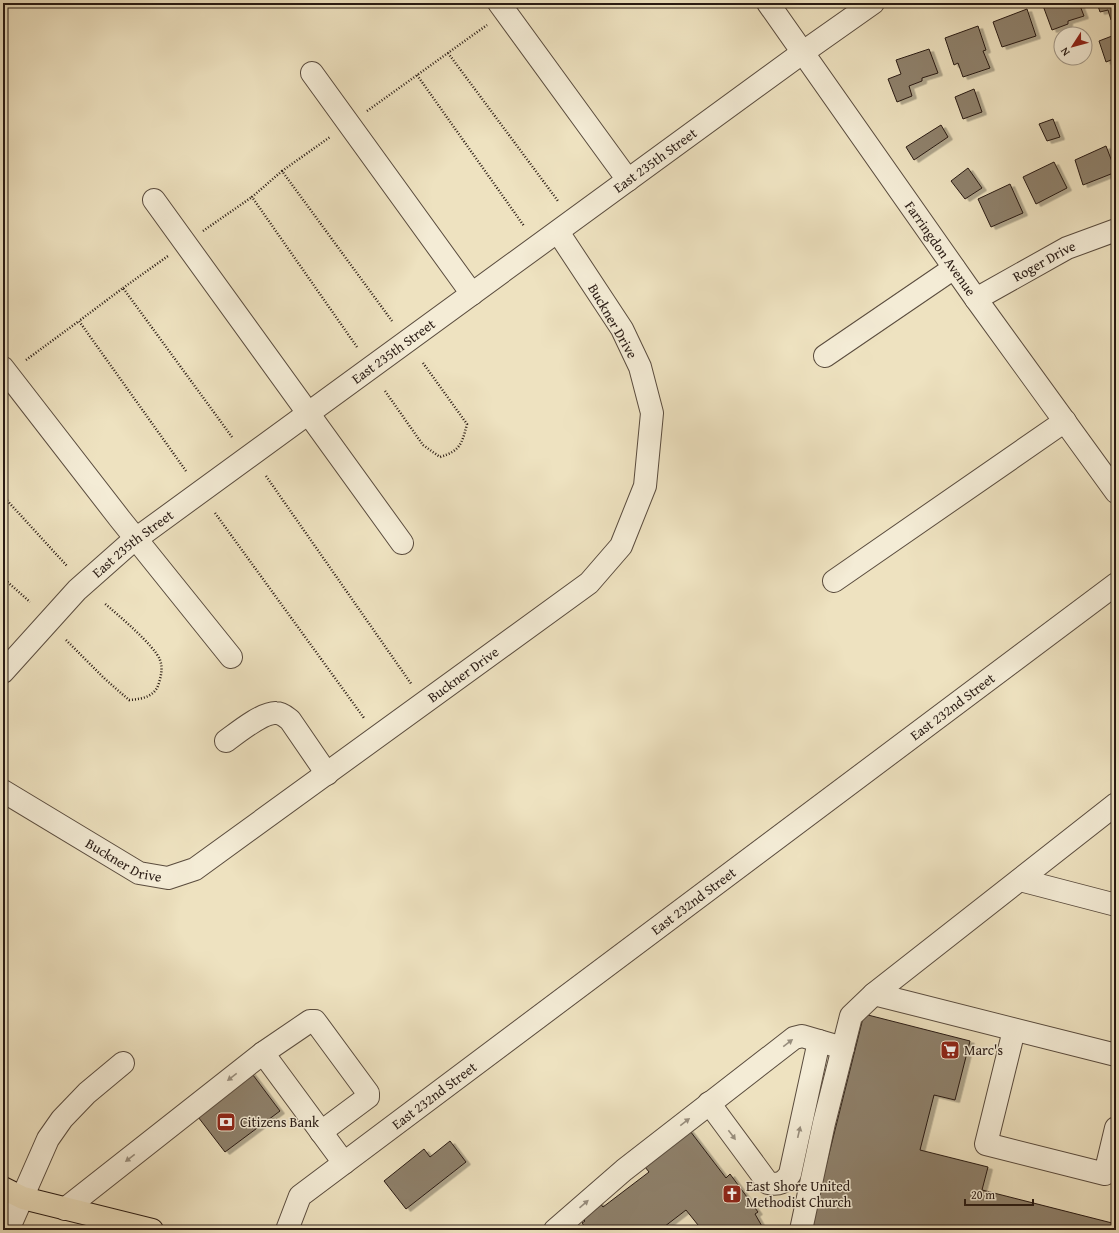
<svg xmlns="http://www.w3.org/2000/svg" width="1119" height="1233" font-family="'Gentium Book Plus',serif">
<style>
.building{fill:#8f826d;stroke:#281a13;filter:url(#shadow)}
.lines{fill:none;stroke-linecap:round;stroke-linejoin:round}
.minor-casing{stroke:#5a4c3e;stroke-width:24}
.major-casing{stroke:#281a13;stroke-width:24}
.path{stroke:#281a13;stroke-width:2.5;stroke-dasharray:1 2;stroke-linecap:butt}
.minor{stroke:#f4ecd6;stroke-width:22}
.major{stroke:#eee2c0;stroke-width:22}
.oneway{fill:#988e7e}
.labels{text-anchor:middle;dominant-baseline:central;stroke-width:3;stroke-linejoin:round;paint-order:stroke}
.street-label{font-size:14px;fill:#281a13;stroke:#f4ecd6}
.poi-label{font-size:14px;fill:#281a13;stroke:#f4ecd6;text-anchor:start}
</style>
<defs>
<filter id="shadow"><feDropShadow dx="4.5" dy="2.5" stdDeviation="0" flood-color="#0004"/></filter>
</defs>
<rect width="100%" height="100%" fill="#eee2c0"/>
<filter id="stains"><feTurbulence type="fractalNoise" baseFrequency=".005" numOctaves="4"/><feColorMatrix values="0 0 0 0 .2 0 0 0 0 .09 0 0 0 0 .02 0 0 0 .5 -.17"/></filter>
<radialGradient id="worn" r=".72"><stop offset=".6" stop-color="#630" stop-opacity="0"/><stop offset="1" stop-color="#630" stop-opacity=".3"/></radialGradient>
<path class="building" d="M1042 3H1079L1084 16 1068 21V24L1052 30Z
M1097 3H1116V18L1111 20 1108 10 1100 12Z
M1027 9 1036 36 1002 47 993 22Z
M978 26 986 50 983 51 990 68 963 77 958 63 954 65 945 38Z
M1112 36 1116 44V58L1106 62 1099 41Z
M929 49 938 73 922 78V81L909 86 912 96 897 102 888 79 901 74 896 60Z
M974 89 982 112 963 119 955 97Z
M1053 119 1060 137 1047 141 1039 124Z
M941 125 948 137 914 160 906 147Z
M1106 146 1116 172 1083 185 1075 160Z
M1054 162 1067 188 1036 204 1023 177Z
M968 168 982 188 965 199 951 181Z
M1010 184 1023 213 991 227 978 199Z
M864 1014 970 1041 955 1100 934 1095 920 1150 988 1167 982 1190 1116 1224V1230H810Z
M250 1071 280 1111 225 1152 195 1113Z
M687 1127 726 1178 730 1174 758 1212 755 1214 763 1228 760 1230H702L686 1210 660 1230H587L582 1223 585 1221 579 1215 598 1201 603 1207 649 1172 641 1162Z
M450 1141 466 1162 406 1209 384 1181 424 1149 430 1157Z"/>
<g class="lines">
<g class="minor-casing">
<g id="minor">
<path d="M499 3 628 180"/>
<path id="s1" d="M768 3 976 299 1116 492"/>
<path d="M312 73 472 294"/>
<path d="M154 200 402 543"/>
<path id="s2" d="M976 299 1067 248 1116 230"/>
<path d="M825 356 954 268"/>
<path d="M3 368 120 519 231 657"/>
<path d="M834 581 1065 421"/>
<path id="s3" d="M3 672 77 590 129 544 802 53 873 3"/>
<path d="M226 741C237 733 263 712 276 713 282 713 286 717 290 720L327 774"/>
<path id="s4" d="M3 791 139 873 168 878 195 869 589 583 621 546 645 486 652 413 640 367 622 329 558 232"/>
<path d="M1020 880 1116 905"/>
<path d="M874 994 1116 804"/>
<path d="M1014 1030 986 1144 1105 1174 1116 1128"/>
<path d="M263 1053 344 1163"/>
<path d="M709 1103 768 1183C779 1185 784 1183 790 1174L819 1041"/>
<path d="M65 1209 263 1053 310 1021H315L368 1093V1097L321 1132"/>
<path d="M8 1230 48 1139 62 1119 87 1093 123 1063"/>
<path id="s5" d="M287 1230 300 1196 1116 584"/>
<path d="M555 1230 624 1170 794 1038 802 1036 843 1048"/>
<path d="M801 1230 824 1123 851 1016 874 994 1116 1055"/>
</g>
</g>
<g class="major-casing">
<path id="major" d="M3 1188 23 1198 152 1230"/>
</g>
<path class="path" d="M448 53 558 201
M417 75 524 226
M367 111 487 25
M282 171 330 137
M203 231 252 197
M123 288 168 256
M357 347 252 197 282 171 392 321
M26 360 79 321
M385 391 423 445 440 457C460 451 462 444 467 424L423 363
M186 471 79 321 123 288 232 437
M266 476 412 685
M3 496 67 566
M215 513 364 718
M3 578 30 602
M66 640 105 679 129 700C142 699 155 697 159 683 161 675 163 669 160 660 155 646 116 613 104 603"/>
<use href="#minor" class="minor"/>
<use href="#major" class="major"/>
</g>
<defs><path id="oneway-solid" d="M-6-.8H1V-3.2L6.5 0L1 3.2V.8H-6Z"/></defs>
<g class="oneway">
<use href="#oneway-solid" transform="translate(788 1043) rotate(-37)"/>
<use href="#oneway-solid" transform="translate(232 1077) rotate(142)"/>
<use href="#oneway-solid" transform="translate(685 1122) rotate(-38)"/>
<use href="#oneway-solid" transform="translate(799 1132) rotate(-77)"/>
<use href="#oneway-solid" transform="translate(732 1135) rotate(53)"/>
<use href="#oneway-solid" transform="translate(130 1158) rotate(142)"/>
<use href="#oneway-solid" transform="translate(584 1204) rotate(-41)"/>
</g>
<defs>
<g id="supermarket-square" transform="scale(1)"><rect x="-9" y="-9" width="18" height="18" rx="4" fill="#8f2418" stroke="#f4ecd6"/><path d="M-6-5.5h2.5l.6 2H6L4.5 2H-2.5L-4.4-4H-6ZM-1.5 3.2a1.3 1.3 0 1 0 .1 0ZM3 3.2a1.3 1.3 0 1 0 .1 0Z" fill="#fff"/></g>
<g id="bank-square" transform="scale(1)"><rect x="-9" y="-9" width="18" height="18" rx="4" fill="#8f2418" stroke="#f4ecd6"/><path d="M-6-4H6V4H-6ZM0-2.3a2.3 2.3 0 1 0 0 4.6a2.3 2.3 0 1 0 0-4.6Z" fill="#fff"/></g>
<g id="church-square" transform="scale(1)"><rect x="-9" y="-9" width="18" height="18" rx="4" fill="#8f2418" stroke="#f4ecd6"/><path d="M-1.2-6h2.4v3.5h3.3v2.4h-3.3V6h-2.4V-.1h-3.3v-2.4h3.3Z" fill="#fff"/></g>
</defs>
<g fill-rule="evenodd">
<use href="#supermarket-square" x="950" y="1050"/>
<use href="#bank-square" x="226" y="1122"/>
<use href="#church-square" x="732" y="1194"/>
</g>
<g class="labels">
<g class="street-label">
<text stroke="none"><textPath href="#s3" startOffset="831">East 235th Street</textPath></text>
<text stroke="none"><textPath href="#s1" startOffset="300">Farringdon Avenue</textPath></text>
<text stroke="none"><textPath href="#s2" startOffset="78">Roger Drive</textPath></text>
<text transform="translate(613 321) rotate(60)">Buckner Drive</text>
<text stroke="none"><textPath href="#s3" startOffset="507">East 235th Street</textPath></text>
<text stroke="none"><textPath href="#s3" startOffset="183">East 235th Street</textPath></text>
<text stroke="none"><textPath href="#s4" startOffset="548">Buckner Drive</textPath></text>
<text stroke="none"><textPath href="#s5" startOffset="852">East 232nd Street</textPath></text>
<text stroke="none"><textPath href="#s4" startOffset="140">Buckner Drive</textPath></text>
<text stroke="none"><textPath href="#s5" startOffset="528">East 232nd Street</textPath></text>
<text stroke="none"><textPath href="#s5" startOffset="204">East 232nd Street</textPath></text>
</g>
<g class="poi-label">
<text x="964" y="1050">Marc's</text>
<text x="240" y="1122">Citizens Bank</text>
<text x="746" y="1186">East Shore United<tspan x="746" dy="16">Methodist Church</tspan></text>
</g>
</g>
<rect width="1119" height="1233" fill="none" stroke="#eee2c0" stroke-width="16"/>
<rect x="4" y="4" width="1111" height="1225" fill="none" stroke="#281a13" stroke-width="2"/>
<rect x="8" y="8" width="1103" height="1217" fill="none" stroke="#281a13"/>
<g transform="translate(1073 46) rotate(234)"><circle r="19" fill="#f4ecd6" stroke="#a29888"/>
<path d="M0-3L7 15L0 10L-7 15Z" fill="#8f2418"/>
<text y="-6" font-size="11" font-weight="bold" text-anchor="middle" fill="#281a13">N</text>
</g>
<path d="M965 1199v6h68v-6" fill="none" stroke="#281a13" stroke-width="2"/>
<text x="971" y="1199" font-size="12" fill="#281a13" stroke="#f4ecd6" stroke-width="3" paint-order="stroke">20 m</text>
<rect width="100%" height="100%" filter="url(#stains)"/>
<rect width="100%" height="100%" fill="url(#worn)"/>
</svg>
